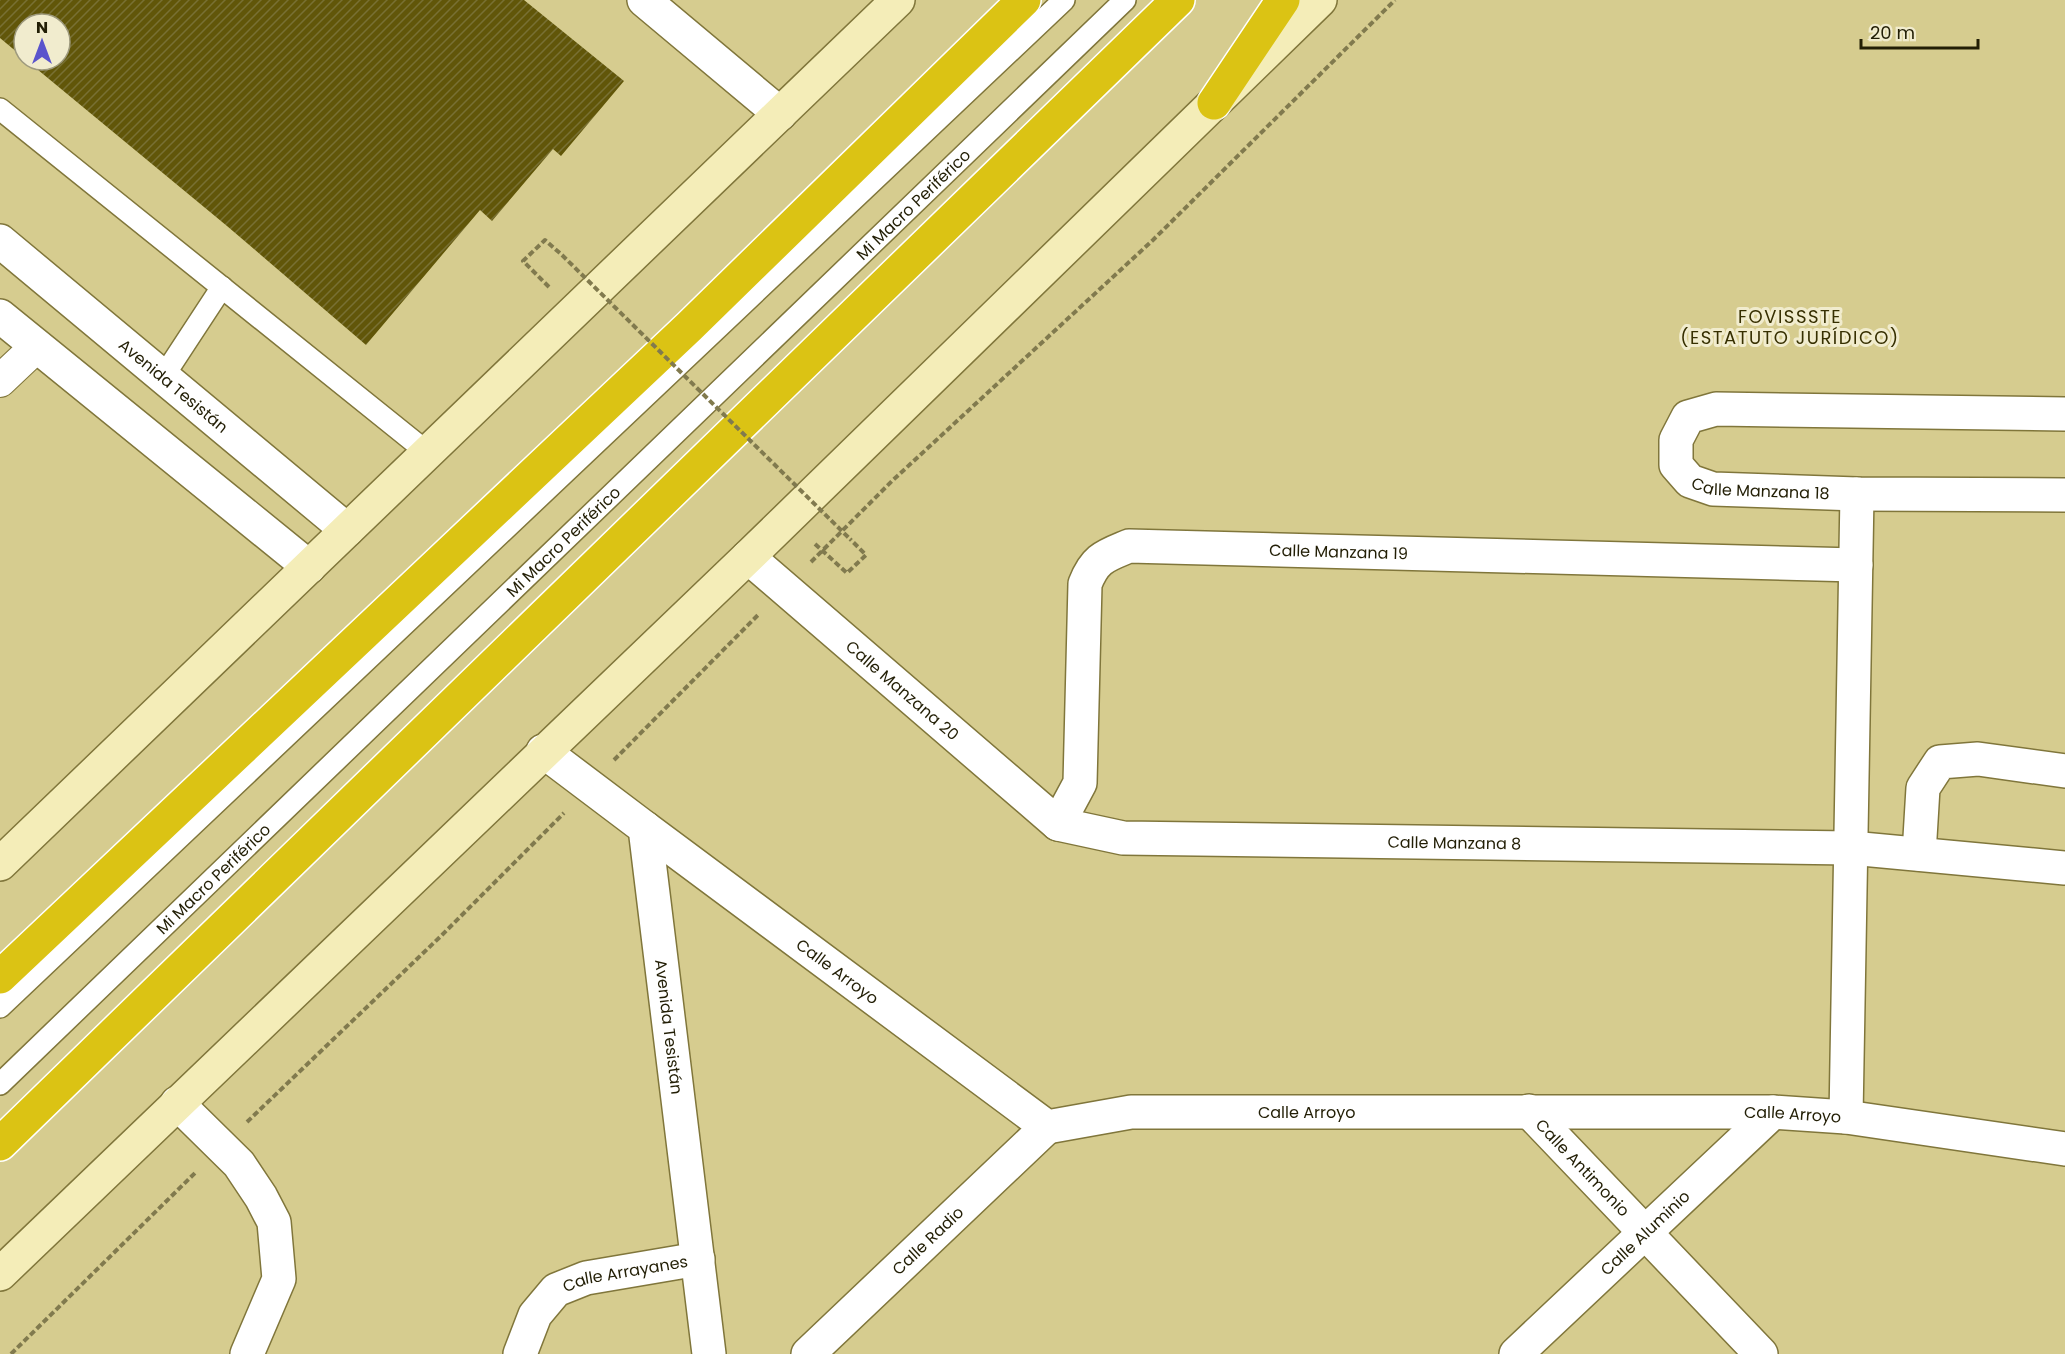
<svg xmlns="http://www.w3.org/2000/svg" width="2065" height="1354" font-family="Poppins,sans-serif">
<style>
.building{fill:url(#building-hatch)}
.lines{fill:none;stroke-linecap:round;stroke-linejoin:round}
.service-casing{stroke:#80763b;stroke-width:24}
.pedestrian-casing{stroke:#80763b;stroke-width:34}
.minor-casing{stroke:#80763b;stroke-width:36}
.tertiary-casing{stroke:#80763b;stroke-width:36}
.secondary-casing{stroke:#80763b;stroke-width:36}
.motorway-casing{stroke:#fff;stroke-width:36}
.path{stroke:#817a4e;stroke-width:4;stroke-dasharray:6 3;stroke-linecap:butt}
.service{stroke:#fff;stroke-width:21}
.pedestrian{stroke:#fff;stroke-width:32}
.minor{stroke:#fff;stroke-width:33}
.tertiary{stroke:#fff;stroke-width:33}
.secondary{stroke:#f4edb8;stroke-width:33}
.motorway{stroke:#dbc314;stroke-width:33}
.path-bridge{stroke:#817a4e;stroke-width:4;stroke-dasharray:6 3;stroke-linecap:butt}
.labels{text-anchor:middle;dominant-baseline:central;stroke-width:6;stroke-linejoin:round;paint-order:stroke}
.street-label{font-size:16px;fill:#221e05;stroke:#f1ecce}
.neighbourhood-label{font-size:18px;letter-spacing:1.5px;fill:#362f00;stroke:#f1ecce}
</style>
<defs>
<pattern id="building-hatch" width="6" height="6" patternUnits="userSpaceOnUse" patternTransform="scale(1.5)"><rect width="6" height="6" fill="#615609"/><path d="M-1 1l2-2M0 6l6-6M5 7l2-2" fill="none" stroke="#787034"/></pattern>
</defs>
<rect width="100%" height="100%" fill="#d6cc8f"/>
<path class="building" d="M0 0H524L624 81 561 156 553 149 492 221 480 210 366 345 227 226 26 60H60V24H24V58L0 38Z"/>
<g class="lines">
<g class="service-casing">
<g id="service">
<path d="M0 109 428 453"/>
<path d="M163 377 222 287"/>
<path d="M0 1007 1064 0"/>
<path id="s1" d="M0 1084 1125 0"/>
</g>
</g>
<g class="pedestrian-casing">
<path id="pedestrian" d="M0 381 37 346"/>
</g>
<g class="minor-casing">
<g id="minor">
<path d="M644 0 780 114"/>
<path id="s2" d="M2065 414 1716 409 1688 417 1676 440V465L1690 481 1713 489 1857 494 2065 495"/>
<path id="s3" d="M748 557 1058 824 1123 838 1851 848 2065 868"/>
<path id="s4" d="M1058 824 1080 783 1085 584C1095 558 1105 556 1129 546L1856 565"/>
<path id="s5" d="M645 828 1047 1127 1131 1112H1773L1846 1117 2065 1149"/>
<path d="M1919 854 1923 788 1940 762 1978 759 2065 771"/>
<path d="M177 1103 239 1164 261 1197 274 1222 279 1279 247 1354"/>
<path id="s6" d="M1529 1111 1761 1354"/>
<path d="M1846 1117 1857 494"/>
<path id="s7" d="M520 1354 535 1315 556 1290 586 1278 698 1259"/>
<path id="s8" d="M808 1354 1047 1127"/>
<path id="s9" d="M1516 1354 1773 1112"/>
</g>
</g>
<g class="tertiary-casing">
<g id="tertiary">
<path id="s10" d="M0 241 347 530"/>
<path d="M0 316 309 567"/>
<path id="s11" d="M543 751 645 828 709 1354"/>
</g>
</g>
<g class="secondary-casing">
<path id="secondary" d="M0 864 898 0
M0 1274 748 557 1320 0"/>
</g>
<g class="motorway-casing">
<path id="motorway" d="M1214 103 1283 0
M0 977 689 327 1024 0
M0 1144 1178 0"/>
</g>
<path class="path" d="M549 287 523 261 545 240 562 255
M815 544 847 573 866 555 850 539
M811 562 892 481 1153 240 1395 0
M614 760 759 614
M247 1122 442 935 564 813
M11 1354 197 1171"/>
<use href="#service" class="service"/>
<use href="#pedestrian" class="pedestrian"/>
<use href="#minor" class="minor"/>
<use href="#tertiary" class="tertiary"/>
<use href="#secondary" class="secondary"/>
<use href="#motorway" class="motorway"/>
<path class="path-bridge" d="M562 255 850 539"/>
</g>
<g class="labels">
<g class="street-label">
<text stroke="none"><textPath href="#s1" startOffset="1268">Mi Macro Periférico</textPath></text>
<text stroke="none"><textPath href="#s10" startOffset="226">Avenida Tesistán</textPath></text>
<text stroke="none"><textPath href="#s2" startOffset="522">Calle Manzana 18</textPath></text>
<text stroke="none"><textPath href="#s1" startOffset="782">Mi Macro Periférico</textPath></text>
<text stroke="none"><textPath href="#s4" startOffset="516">Calle Manzana 19</textPath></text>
<text stroke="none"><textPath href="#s3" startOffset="204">Calle Manzana 20</textPath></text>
<text stroke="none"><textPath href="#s3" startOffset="807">Calle Manzana 8</textPath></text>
<text stroke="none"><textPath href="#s1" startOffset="296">Mi Macro Periférico</textPath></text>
<text stroke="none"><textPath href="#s5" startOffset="240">Calle Arroyo</textPath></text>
<text stroke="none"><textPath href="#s11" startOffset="328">Avenida Tesistán</textPath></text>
<text stroke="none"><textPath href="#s5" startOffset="762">Calle Arroyo</textPath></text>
<text stroke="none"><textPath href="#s5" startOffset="1248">Calle Arroyo</textPath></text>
<text stroke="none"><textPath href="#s6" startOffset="78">Calle Antimonio</textPath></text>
<text stroke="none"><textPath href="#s9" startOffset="177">Calle Aluminio</textPath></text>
<text stroke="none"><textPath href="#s8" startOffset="165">Calle Radio</textPath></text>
<text stroke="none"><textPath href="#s7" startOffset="146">Calle Arrayanes</textPath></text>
</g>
<g class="neighbourhood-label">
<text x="1790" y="316">FOVISSSTE<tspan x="1790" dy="21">(ESTATUTO JURÍDICO)</tspan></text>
</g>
</g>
<g transform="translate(42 42)"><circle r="28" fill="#f1ecce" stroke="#9e9a7e" stroke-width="1.5"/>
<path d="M0-4.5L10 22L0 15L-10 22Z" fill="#5a54cc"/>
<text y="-9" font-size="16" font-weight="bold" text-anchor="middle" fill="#221e05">N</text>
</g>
<path d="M1861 39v9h117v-9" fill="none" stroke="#221e05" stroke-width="3"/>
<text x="1870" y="39" font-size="18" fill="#221e05" stroke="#f1ecce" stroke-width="4.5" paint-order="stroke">20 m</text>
</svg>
